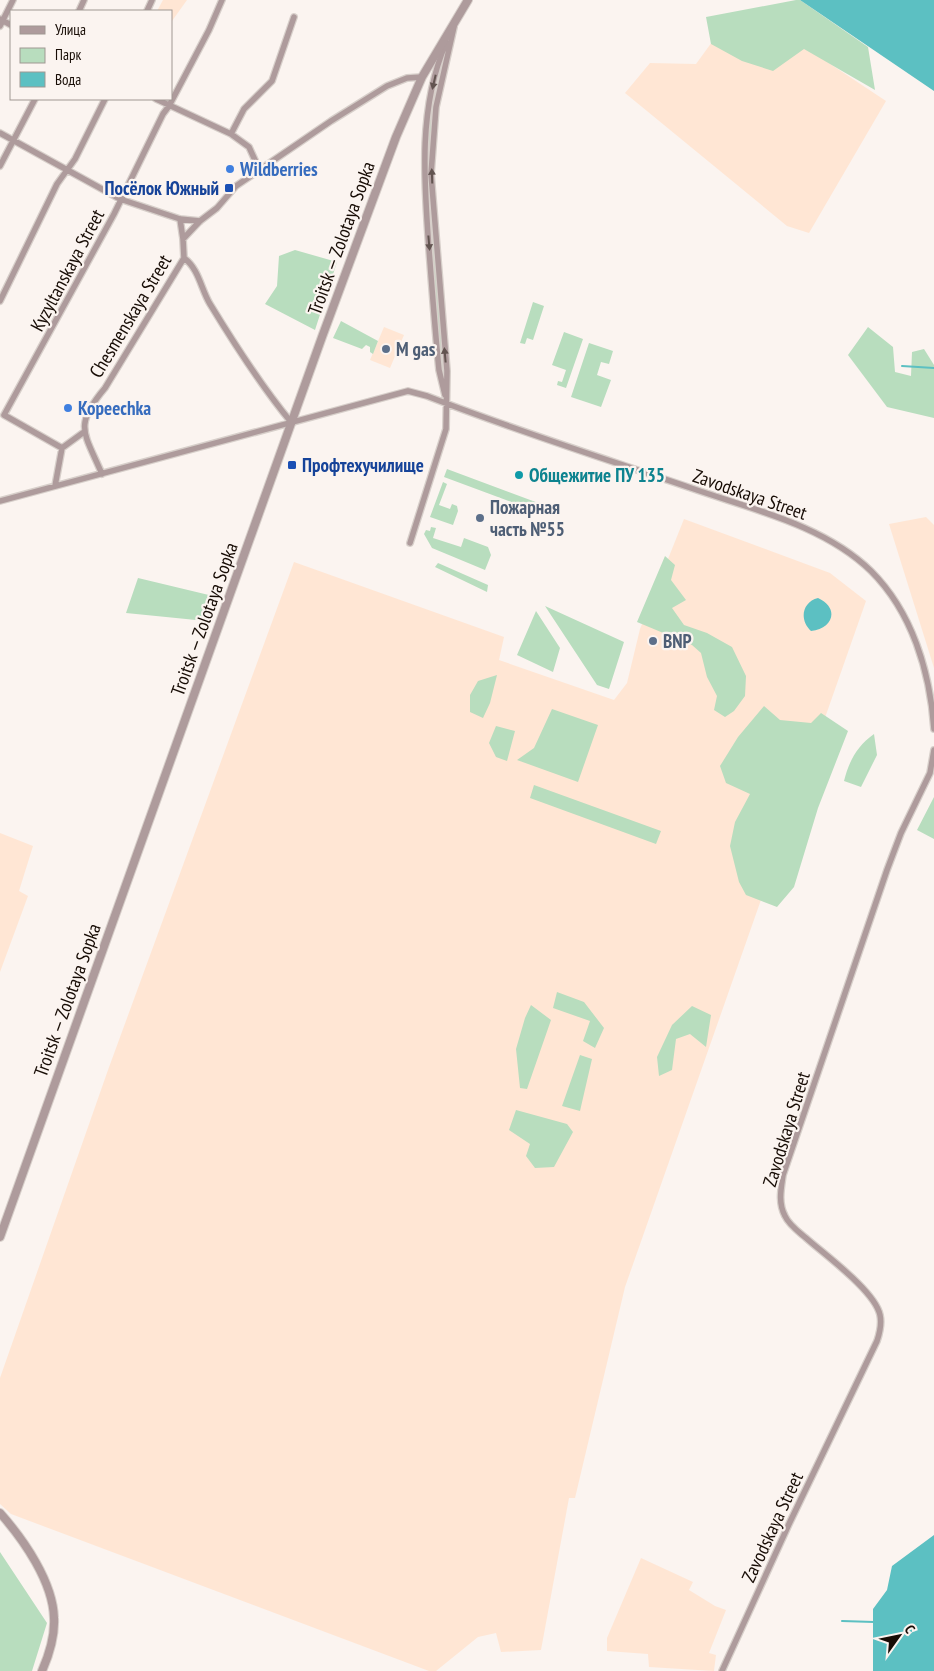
<svg xmlns="http://www.w3.org/2000/svg" width="934" height="1671" font-family="'PT Sans Narrow',sans-serif">
<style>
.built{fill:#ffe6d4}
.green{fill:#b8ddbe}
.water{fill:#5cc0c2}
.lines{fill:none;stroke-linecap:round;stroke-linejoin:round}
.stream{stroke:#5cc0c2;stroke-width:2}
.minor-casing{stroke:#d7cfca;stroke-width:8}
.tertiary-casing{stroke:#d7cfca;stroke-width:10}
.minor{stroke:#ae9b9c;stroke-width:5.5}
.tertiary{stroke:#ae9b9c;stroke-width:8}
.oneway{fill:#625450}
.shop-dot{fill:#3f7fe0;stroke:#fbf4f0;stroke-width:2}
.transit-dot{fill:#1a4fb4;stroke:#fbf4f0;stroke-width:2}
.service-dot{fill:#5c6f8a;stroke:#fbf4f0;stroke-width:2}
.culture-dot{fill:#0f9aa8;stroke:#fbf4f0;stroke-width:2}
.labels{text-anchor:middle;dominant-baseline:central;stroke-width:4.5;stroke-linejoin:round;paint-order:stroke}
.shop-label{font-size:19px;font-weight:bold;fill:#366cbe;stroke:#fbf4f0;text-anchor:start}
.transit-label{font-size:19px;font-weight:bold;fill:#164399;stroke:#fbf4f0;text-anchor:end}
.street-label{font-size:19px;fill:#170c05;stroke:#fbf4f0}
.service-label{font-size:19px;font-weight:bold;fill:#4e5e75;stroke:#fbf4f0;text-anchor:start}
.culture-label{font-size:19px;font-weight:bold;fill:#0d838f;stroke:#fbf4f0;text-anchor:start}
</style>
<rect width="100%" height="100%" fill="#fbf4f0"/>
<path class="built" d="M163 0H187L172 21 171 11H157Z
M728 20 773 26 886 101 809 233 787 226 625 93 650 63 696 64Z
M384 327 404 335 390 368 370 360Z
M926 517 934 525V668L889 524Z
M684 519 830 573 866 601 625 1287 575 1498H569L541 1650 501 1652 496 1633 478 1637 436 1671H429L11 1514 0 1504V1378L108 1070 294 562 504 637 499 660 614 700 627 683 640 629Z
M0 833 33 846 19 891 28 896 0 972Z
M641 1558 693 1582 689 1590 715 1606 726 1610 709 1653 716 1655 714 1671 649 1667 648 1654 607 1651V1638Z"/>
<path class="green" d="M796 0H800L868 47 875 90 804 49 773 71 742 61 711 44 706 17Z
M431 102 434 103 429 162 444 368 441 369 426 187V163Z
M295 250 337 262 315 330 265 304 277 286 279 256Z
M533 302 544 306 533 340 527 338 525 344 520 343Z
M341 321 378 341 373 354 370 352V347L366 345 362 349 333 338Z
M868 327 893 347 895 372 911 376 912 352 924 349 934 365V418L887 407 848 355Z
M564 332 583 339 566 388 557 385 558 381 562 382 566 370 552 365Z
M589 343 613 351 609 364 601 362 597 375 611 380 601 407 571 397Z
M447 469 541 504 538 512 444 477Z
M443 482 447 484 439 505 450 509 452 504 457 506 458 511 453 525 430 517Z
M431 527 436 528 433 538 461 547 464 538 488 547 491 555 485 570 432 548 424 534 426 530 430 531Z
M665 556 675 565 671 580 686 600 672 608 684 625 707 633 732 647 746 676 745 696 734 711 725 717 714 710 717 696 707 677 701 653 692 645 637 622Z
M438 563 488 585 487 592 435 567Z
M138 578 213 596 206 621 126 613Z
M545 606 624 642 609 689 597 685Z
M536 611 560 648 553 672 517 655Z
M497 675 490 703 483 718 470 712V695L478 681Z
M764 706 780 720 811 723 821 713 848 731 818 808 794 887 777 907 746 895 739 882 730 846 735 822 750 794 726 783 720 766 738 737Z
M552 709 598 725 578 782 517 760 534 748Z
M496 726 515 731 507 761 496 757 489 743Z
M874 734 877 755 861 787 844 781C849 761 857 746 874 734Z
M534 785 661 831 656 844 530 798Z
M934 797V839L917 830Z
M557 992 584 1002 604 1028 595 1048 583 1041 590 1021 553 1008Z
M531 1005 551 1020 527 1089 520 1088 516 1049 525 1018Z
M692 1006 711 1015 706 1047 690 1034 676 1039 672 1070 659 1076 657 1057 672 1025Z
M580 1055 592 1059 580 1111 562 1106Z
M516 1110 567 1124 573 1132 554 1167 535 1168 526 1156 530 1144 509 1130Z
M0 1552 47 1623 32 1671H0Z"/>
<path class="water" d="M800 0H934V91Z
M818 598C840 608 833 629 811 631 799 620 802 602 818 598Z
M934 1535V1671H873V1609L887 1590 892 1566Z"/>
<g class="lines">
<path class="stream" d="M902 366 934 368
M842 1621 874 1622"/>
<g class="minor-casing">
<path id="minor" d="M79 11 84 0
M147 11 152 0
M0 19 11 25
M0 26 13 0
M156 99 231 134 249 147 259 169
M0 133 120 199 180 219 200 221
M231 134 244 109 272 81 294 17
M0 166 35 99
M180 219 183 239
M184 258C199 269 201 289 210 304 235 345 261 386 291 422
M0 301 57 184 75 159 105 99
M445 395 439 370C435 330 432 289 429 249 424 181 418 108 446 43
M84 432 62 448 4 415 114 214 163 114 169 106 209 30 222 0
M102 474C84 432 73 426 105 388L184 258 183 239 200 221 217 208 236 186 331 121 387 86 407 78 422 77
M55 486 62 448
M0 501 408 391 427 396C514 430 603 458 691 488 751 509 824 525 871 571 912 612 930 671 934 729
M410 543 446 429 447 371 431 174 436 107 454 27
M722 1671 789 1524 877 1341C880 1332 882 1324 880 1315 875 1291 825 1255 806 1238 799 1232 789 1225 785 1216 778 1203 781 1189 783 1175L887 870 901 833 930 773 934 750"/>
</g>
<g class="tertiary-casing">
<path id="tertiary" d="M0 1237 322 337 396 137 422 77 468 0
M0 1513C24 1540 53 1582 54 1618 55 1636 49 1655 42 1671"/>
</g>
<use href="#minor" class="minor"/>
<use href="#tertiary" class="tertiary"/>
</g>
<defs><path id="oneway-solid" d="M-6-.8H1V-3.2L6.5 0L1 3.2V.8H-6Z" transform="scale(1.25)"/></defs>
<g class="oneway">
<use href="#oneway-solid" transform="translate(434 82) rotate(103)"/>
<use href="#oneway-solid" transform="translate(432 176) rotate(-92)"/>
<use href="#oneway-solid" transform="translate(429 243) rotate(85)"/>
<use href="#oneway-solid" transform="translate(445 355) rotate(-95)"/>
</g>
<g class="shop-dot">
<circle cx="230" cy="169" r="5"/>
<circle cx="68" cy="408" r="5"/>
</g>
<g class="transit-dot">
<rect x="224" y="183" width="10" height="10" rx="2.5"/>
<rect x="287" y="460" width="10" height="10" rx="2.5"/>
</g>
<g class="service-dot">
<circle cx="386" cy="349" r="5"/>
<circle cx="480" cy="518" r="5"/>
<circle cx="653" cy="641" r="5"/>
</g>
<circle class="culture-dot" cx="519" cy="475" r="5"/>
<g class="labels">
<g class="shop-label">
<text x="240" y="169">Wildberries</text>
<text x="78" y="408">Kopeechka</text>
</g>
<g class="transit-label">
<text x="219" y="188">Посёлок Южный</text>
<text x="302" y="465" text-anchor="start">Профтехучилище</text>
</g>
<g class="street-label">
<text transform="translate(341 238) rotate(-70)">Troitsk — Zolotaya Sopka</text>
<text transform="translate(67 270) rotate(-62)">Kyzyltanskaya Street</text>
<text transform="translate(130 316) rotate(-59)">Chesmenskaya Street</text>
<text transform="translate(750 494) rotate(19)">Zavodskaya Street</text>
<text transform="translate(204 619) rotate(-70)">Troitsk — Zolotaya Sopka</text>
<text transform="translate(67 1000) rotate(-70)">Troitsk — Zolotaya Sopka</text>
<text transform="translate(786 1129) rotate(-73)">Zavodskaya Street</text>
<text transform="translate(772 1527) rotate(-65)">Zavodskaya Street</text>
</g>
<g class="service-label">
<text x="396" y="349">M gas</text>
<text x="490" y="507">Пожарная<tspan x="490" dy="22">часть №55</tspan></text>
<text x="663" y="641">BNP</text>
</g>
<g class="culture-label">
<text x="529" y="475">Общежитие ПУ 135</text>
</g>
</g>
<rect x="10" y="10" width="162" height="90" fill="#fbf4f0" stroke="#a09792"/>
<rect x="20" y="26" width="25" height="8" fill="#ae9b9c" stroke="#a09792"/>
<text x="55" y="35" font-size="15" fill="#170c05">Улица</text>
<rect x="20" y="48" width="25" height="15" fill="#b8ddbe" stroke="#a09792"/>
<text x="55" y="60" font-size="15" fill="#170c05">Парк</text>
<rect x="20" y="72" width="25" height="15" fill="#5cc0c2" stroke="#a09792"/>
<text x="55" y="85" font-size="15" fill="#170c05">Вода</text>
<g transform="translate(899 1636) rotate(57)" stroke="#fbf4f0" stroke-width="4" paint-order="stroke">
<path d="M0-4L9 19L0 12L-9 19Z" fill="#170c05"/>
<text y="-8" font-size="14" font-weight="bold" text-anchor="middle" fill="#170c05">С</text>
</g>
</svg>
